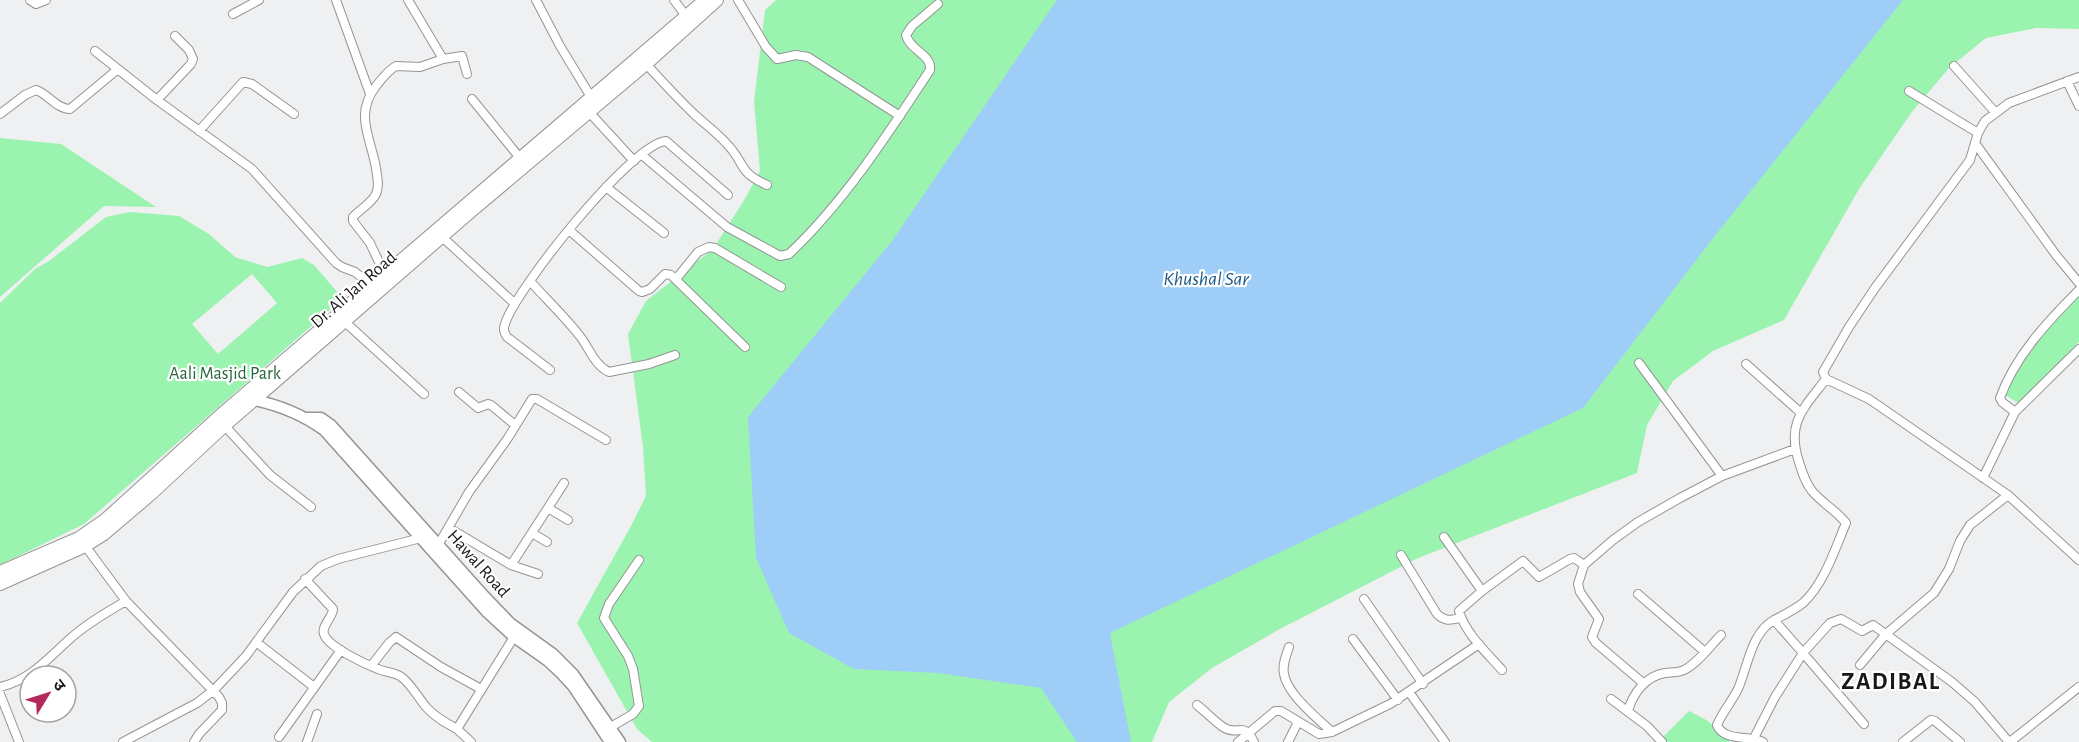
<svg xmlns="http://www.w3.org/2000/svg" width="2079" height="742" font-family="'Alegreya Sans','Noto Sans Devanagari',sans-serif">
<style>
.green{fill:#9bf3b0;fill-rule:evenodd}
.water{fill:#9ecef7}
.lines{fill:none;stroke-linecap:round;stroke-linejoin:round}
.street-casing{stroke:#949495;stroke-width:10}
.secondary-casing{stroke:#949495;stroke-width:13}
.primary-casing{stroke:#949495;stroke-width:14}
.street{stroke:#fff;stroke-width:8}
.secondary{stroke:#fff;stroke-width:10}
.primary{stroke:#fff;stroke-width:12}
.labels{text-anchor:middle;dominant-baseline:central;stroke-width:4.5;stroke-linejoin:round;paint-order:stroke}
.street-label{font-size:18px;fill:#181819;stroke:#fff}
.park-label{font-size:18px;fill:#28653a;stroke:#fff}
.water-label{font-size:20px;font-style:italic;fill:#1c5985;stroke:#fff}
.district-label{font-size:24px;font-weight:bold;letter-spacing:1.5px;fill:#181819;stroke:#fff}
</style>
<rect width="100%" height="100%" fill="#eff0f1"/>
<path class="green" d="M776 0H2079V29L2036 28 1986 38 1949 68 1911 113 1859 189 1784 320 1713 351 1673 381 1647 425 1637 473 1418 558 1278 630 1212 668 1169 702 1152 742H652L637 729 577 623 631 526 646 496 643 447 628 334 646 301 713 249 743 202 760 171 754 102 765 10Z
M0 138 61 144 156 207 104 206 0 297Z
M130 212 179 216 209 234 235 257 267 267 302 258 314 265 338 293 336 296 340 301 84 524 0 565V303L35 269 49 261 106 217ZM252 274 277 303 218 354 192 324Z
M2079 294V342L2018 403 2004 394 2035 342Z
M1689 711 1708 721 1730 742H1667L1663 737Z"/>
<path class="water" d="M1057 0H1903L1714 237 1583 408 1110 633 1131 742H1077L1041 688 938 673 854 669 789 633 756 558 748 417 892 241Z"/>
<g class="lines">
<g class="street-casing">
<path id="street" d="M30 0 36 4 46 0
M336 0 370 94
M408 0 443 59 462 56 467 74
M536 0 560 46 591 97
M674 0 686 16
M738 0 766 47 777 59 796 55 808 57 900 116
M233 14 259 0
M95 51 157 100 252 169 336 263 342 267 355 272 372 286
M646 64C662 81 678 99 695 115 705 124 717 133 726 143 746 163 737 172 767 185
M1954 66 1995 112
M2079 77 2009 103 1985 121 1978 133 1970 160 1875 288 1849 327 1823 372 1826 379 1869 399 2008 495 2079 560
M2067 81 2079 106
M1909 91 1978 133
M472 99 520 158
M157 100 191 64 193 59 189 50 175 36
M589 112 634 161
M0 114 25 95 36 90C48 94 57 109 70 109L118 69
M199 131 243 82 252 84 294 114
M1975 143 2056 255 2079 283
M642 155 727 227 780 256 789 254C845 201 888 134 930 70 932 54 910 51 906 35L912 26 938 4
M606 187 664 233
M569 230 639 291 642 292 650 289 665 274 671 275 745 347
M440 235 514 303
M385 275 370 243 353 221V217C360 209 371 204 376 194 379 188 378 181 377 175 374 142 352 117 376 86 382 79 387 71 396 66L420 67 443 59
M676 279 698 252 709 247 715 248 781 287
M530 281C546 299 564 316 579 335 589 347 594 365 609 372L649 364 675 355
M345 322 424 394
M1639 363 1722 476
M1746 364 1801 413
M550 370 507 337C504 332 503 329 505 324 515 290 631 144 666 141L728 195
M459 392 478 408 488 404 491 405 515 425
M2015 412 2002 402 2000 398C2015 356 2048 321 2079 290
M223 424 270 475 311 507
M1983 478 2015 412 2079 349
M548 508 568 520
M449 528 511 565 538 574
M532 533 547 542
M1444 537 1482 591
M83 543 126 601 219 697 222 703V710L199 734 194 742
M437 547 469 492 508 438 532 399H537L606 440
M1401 555 1437 614C1445 622 1451 620 1461 618
M511 565 564 483
M305 579 333 609C333 617 321 626 324 634 328 647 365 664 378 669 385 672 393 672 400 676 411 683 418 698 427 708 435 717 446 723 457 729
M1638 594 1705 652
M1364 599 1423 684
M1774 620C1784 615 1794 610 1803 603 1824 584 1835 549 1846 523 1837 511 1822 503 1812 491 1805 482 1802 472 1799 462 1786 422 1804 408 1826 379
M1353 639 1398 700
M256 642 314 687
M1289 647C1286 656 1282 665 1284 674 1287 694 1317 718 1332 732
M1860 665 1886 634 1934 593 1949 569 1960 541 1970 525 2008 495
M371 666 389 643 396 637 441 667 481 689
M1502 670C1487 653 1465 633 1459 611L1482 591 1523 561 1539 577 1570 559 1574 558 1584 565
M1643 683 1596 643 1592 637 1599 619 1580 592 1578 584 1584 565 1613 540 1638 522 1680 498 1722 476 1795 449
M0 687C31 680 49 657 72 637 88 623 107 612 126 601
M1409 692 1445 742
M0 694 19 742
M1611 699 1647 726 1662 742
M1197 705C1206 712 1214 721 1223 727 1238 737 1243 720 1254 742
M1628 711C1633 693 1646 676 1665 673 1671 672 1678 673 1684 670 1698 663 1710 646 1721 635
M609 728 633 714 639 706 633 669 628 656 604 618 609 604 639 560
M279 737 341 650
M1754 738 1775 697 1803 653 1864 724
M123 742 197 703 214 690 246 656 293 592 321 566 338 559 421 538
M307 742 317 714
M471 742 457 729 514 637
M1238 742 1275 711H1281L1319 734 1332 732 1390 704 1479 644
M1288 742 1298 722
M1763 742C1749 735 1724 742 1717 725 1722 713 1732 701 1738 689 1748 666 1751 633 1774 620L1803 653 1830 623 1841 619 1862 631 1873 625 1952 682 1975 702 2009 742
M1903 742 1931 720 1935 721 1960 742
M2010 742 2079 687"/>
</g>
<g class="secondary-casing">
<path id="secondary" d="M250 399C276 404 302 414 324 430L486 611 514 637 548 661 561 673 573 686 610 742
M307 418H321L331 425 485 597 510 623 553 654 573 674 620 742"/>
</g>
<g class="primary-casing">
<path id="primary" d="M0 572 79 538 105 520 223 413 705 0
M0 584 85 546 104 534 151 494 224 426 469 213 646 64 717 0"/>
</g>
<use href="#street" class="street"/>
<use href="#secondary" class="secondary"/>
<use href="#primary" class="primary"/>
</g>
<g class="labels">
<g class="street-label">
<text transform="translate(354 290) rotate(-41)">Dr. Ali Jan Road</text>
<text transform="translate(478 564) rotate(48)">Hawal Road</text>
</g>
<g class="park-label">
<text x="225" y="374">Aali Masjid Park</text>
</g>
<g class="water-label">
<text x="1206" y="279">Khushal Sar</text>
</g>
<g class="district-label">
<text x="1891" y="682">ZADIBAL</text>
</g>
</g>
<g transform="translate(48 694) rotate(52)"><circle r="28" fill="#ffffff" stroke="#a3a3a3" stroke-width="1.5"/>
<path d="M0-4.5L10 22L0 15L-10 22Z" fill="#b6295e"/>
<text y="-9" font-size="16" font-weight="bold" text-anchor="middle" fill="#181819">उ</text>
</g>
</svg>
